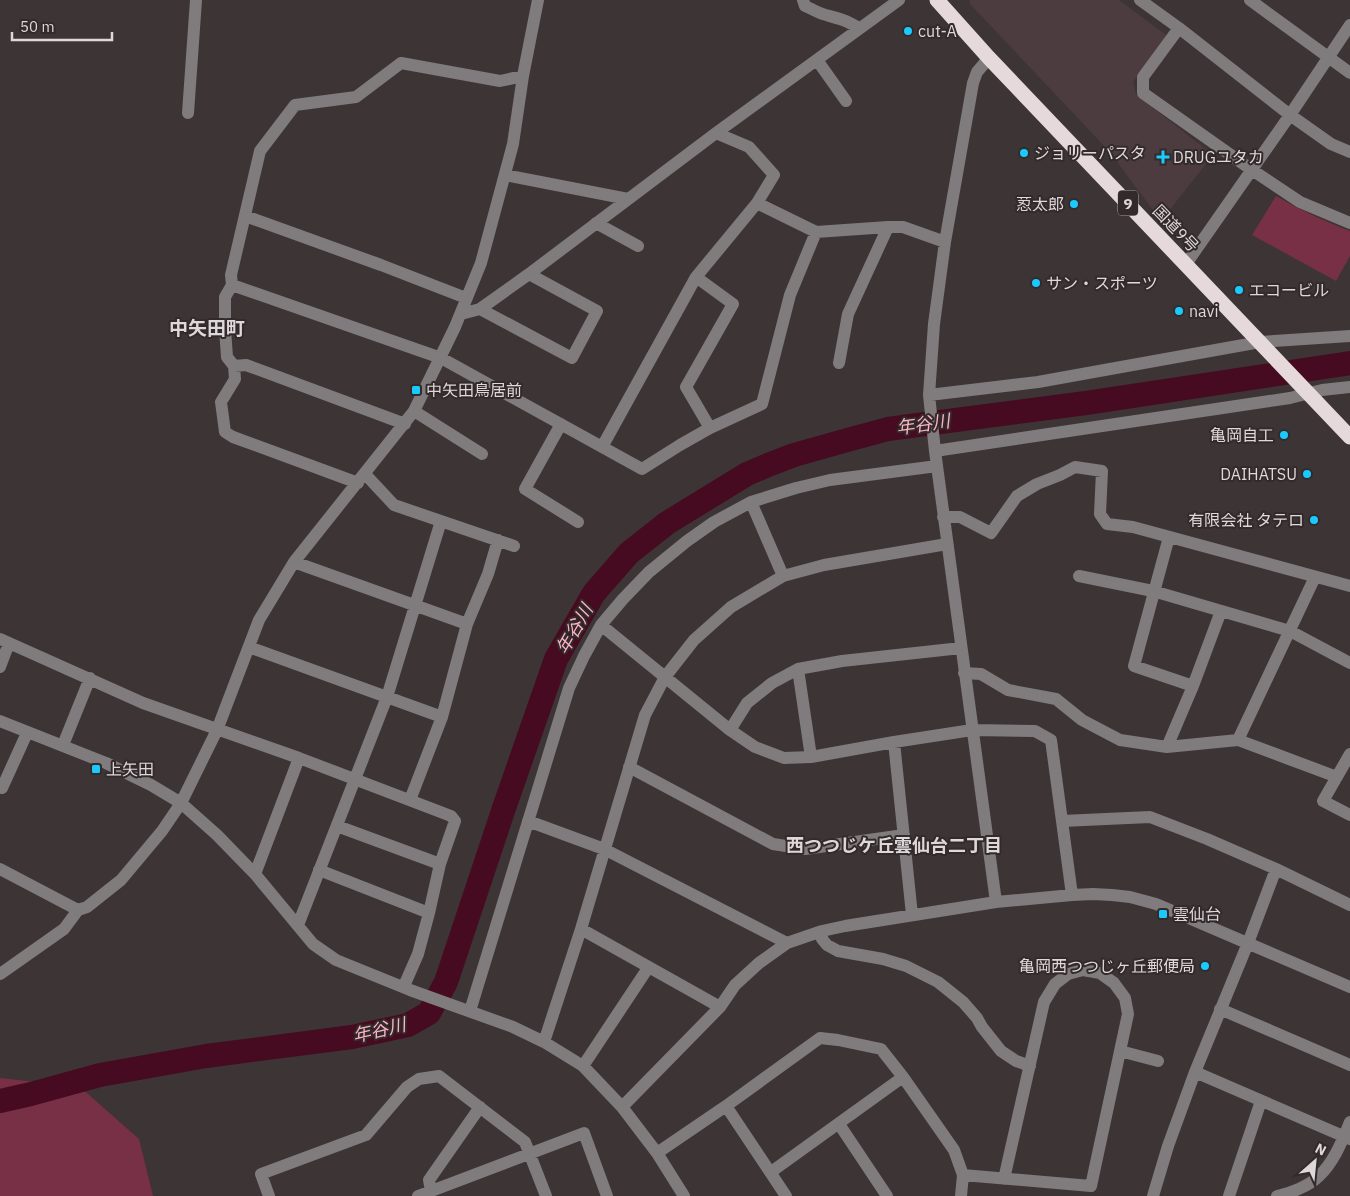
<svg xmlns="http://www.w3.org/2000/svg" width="1350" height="1196" font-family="'IBM Plex Sans','Noto Sans JP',sans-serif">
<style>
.built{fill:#4c3b3f}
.green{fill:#773046}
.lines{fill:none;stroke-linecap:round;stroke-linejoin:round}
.river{stroke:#460a21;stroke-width:24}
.minor{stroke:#807b7c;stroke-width:12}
.highway{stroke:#e5d9dc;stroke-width:15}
.poi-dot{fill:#1acafc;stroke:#332a2c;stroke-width:2}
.labels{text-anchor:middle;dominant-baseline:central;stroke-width:4;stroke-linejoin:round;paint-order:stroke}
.shield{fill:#332a2c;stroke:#aba4a6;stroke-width:1}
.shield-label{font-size:15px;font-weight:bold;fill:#ded8da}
.poi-label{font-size:16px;fill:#ded8da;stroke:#332a2c;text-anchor:start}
.street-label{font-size:16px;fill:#ded8da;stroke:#332a2c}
.water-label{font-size:18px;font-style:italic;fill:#fcb4c5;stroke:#332a2c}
.neighbourhood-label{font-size:18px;font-weight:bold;fill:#ded8da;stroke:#332a2c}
.quarter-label{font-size:19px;font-weight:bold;fill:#ded8da;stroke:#332a2c}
</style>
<rect width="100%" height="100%" fill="#3d3436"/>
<path class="built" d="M969 0H1119L1166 35 1133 82 1136 94 1213 155 1161 221 1108 150 970 4Z"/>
<path class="green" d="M1276 196C1300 210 1324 221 1350 231V256L1336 281 1252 235Z
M0 1078 80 1087 139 1139 153 1196H0Z"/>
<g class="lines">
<path class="river" d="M0 1101 31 1094 100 1075 206 1056 352 1037 408 1025 429 1013 446 982 504 808 556 659 594 593 629 553 667 523 747 474 768 465 794 455 851 439 888 429 925 424 1086 403 1350 363"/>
<path class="minor" d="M803 0 805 6C810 8 815 11 820 13 833 18 848 19 859 29
M1140 0 1179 28 1290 115 1331 144 1350 152
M1250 0 1350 73
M1179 28 1143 77V93L1252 170 1300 202 1350 223
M989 58 977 72 973 83 945 242 934 324 929 395 935 451 996 902
M817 60 846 101
M188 113 196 0
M505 175 628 199
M757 203 816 232 888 227H903L945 242
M245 216 381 265 466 298
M596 223 638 246
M1186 264 1290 115 1350 25
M696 277 733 304 686 387 710 428
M232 285 441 358 642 469 680 445 710 428 762 404 790 295 816 232
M480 309 572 358 597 311 529 274
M461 314 480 309 529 274 716 133 899 0
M839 363 848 314 888 227
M234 366 246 365 405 424
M929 395 1038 382 1260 342 1350 336
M414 411 482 454
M561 424 525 489 578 522
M602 447 696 277 757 203 774 175 749 147 716 133
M935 451 1290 398 1322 390 1350 387
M365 474 394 505 514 546
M358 483 233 437 225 432 221 402 235 379 234 366 227 357 225 329V297L232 285 231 275 260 151 295 105 356 97 401 63 500 81 523 76
M751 502 783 576
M943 517H960L991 533 1017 496 1037 484 1060 475 1075 467 1102 471 1100 514 1107 524 1133 527 1350 586
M294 562 467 624
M1079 576 1153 591 1290 631 1350 663
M1315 577 1238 740 1337 777
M601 625 730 730 755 747 784 758 811 757 894 742 972 730 1035 731 1051 740 1072 895
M0 639 143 703 299 758 451 816 455 821 440 864 429 913 418 954 404 986
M249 647 442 717
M0 667 9 643
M798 669 811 757
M964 673 981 674 1008 690 1056 699 1082 720 1120 740 1167 747 1238 740
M1193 686 1221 611
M0 721 106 763 151 785 181 803 217 835 255 874 313 944 336 960 410 990 513 1027 544 1042 583 1066 622 1107 657 1153 684 1196
M730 730 747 703 772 683 798 669 842 661 961 648
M894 742 912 915
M63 745 90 678
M1167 747 1193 686 1134 666 1169 537
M1350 754 1323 801 1350 815
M629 767 773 844 805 849 904 835
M0 787 2 788 27 733
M410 800 442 717 467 624 488 574 498 540
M528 821 604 849 787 943
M1062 821 1150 817 1207 839 1276 869 1350 905
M337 826 440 864
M0 869 78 910
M319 870 429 913
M255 874 299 758
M298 925 387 697 441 521
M581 929 720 1007
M822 931V939L827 945 838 951 883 959 906 966 938 982 963 1002 977 1018 982 1027 1001 1051 1016 1061 1030 1066
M0 974 64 929 78 910 87 907 121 880 162 831 181 803 217 730 259 620 294 562 414 411 455 327 481 263 513 144 523 76 538 0
M1220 1009 1350 1065
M470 1011 569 688 584 656 601 625 623 599 649 572 687 541 714 522 751 502 796 488 830 480 937 466
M544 1042 581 929 645 715 665 677 694 640 731 607 783 576 824 565 947 544
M1120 1051 1158 1061
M583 1066 648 968
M1195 1072 1350 1139
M726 1106 786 1196
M622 1107 720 1007 735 985 759 963 787 943 822 931 845 926 996 902 1072 895 1093 894 1112 895 1130 897 1156 904 1350 987
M839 1124 887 1196
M657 1153 726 1106 820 1038 838 1040 881 1049 903 1077 954 1150 963 1175 961 1196
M771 1172 903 1077
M963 1175 1091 1186 1128 1014 1125 998 1114 983 1100 973 1083 970 1068 974 1055 984 1044 1002 1004 1179
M431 1191 429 1180 480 1107
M269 1196 261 1174 366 1135 407 1087 419 1079 439 1076 525 1142 546 1196
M418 1196 584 1133 607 1196
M1153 1196 1168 1146 1195 1072 1248 943 1276 869
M1229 1196 1261 1101
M1277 1196C1291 1193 1309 1186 1319 1176 1334 1162 1342 1141 1350 1122"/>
<path class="highway" d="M937 0 989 58 1350 437"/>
</g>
<g class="poi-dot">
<circle cx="908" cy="31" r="5"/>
<circle cx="1024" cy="153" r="5"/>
<path d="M1160.5 149.5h5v5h5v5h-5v5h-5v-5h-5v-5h5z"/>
<circle cx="1074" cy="204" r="5"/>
<circle cx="1036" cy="283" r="5"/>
<circle cx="1239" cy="290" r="5"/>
<circle cx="1179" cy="311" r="5"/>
<rect x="411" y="385" width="10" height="10" rx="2.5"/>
<circle cx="1284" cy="435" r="5"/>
<circle cx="1307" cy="474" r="5"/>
<circle cx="1314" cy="520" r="5"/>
<rect x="91" y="764" width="10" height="10" rx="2.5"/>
<rect x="1158" y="909" width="10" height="10" rx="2.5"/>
<circle cx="1205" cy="966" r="5"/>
</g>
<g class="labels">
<rect class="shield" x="1118" y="190.5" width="20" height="25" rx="4"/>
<g class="shield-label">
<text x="1128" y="203">9</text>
</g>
<g class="poi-label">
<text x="918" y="31">cut-A</text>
<text x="1034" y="153">ジョリーパスタ</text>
<text x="1173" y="157">DRUGユタカ</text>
<text x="1064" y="204" text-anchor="end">荵太郎</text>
<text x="1046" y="283">サン・スポーツ</text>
<text x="1249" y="290">エコービル</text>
<text x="1189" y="311">navi</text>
<text x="426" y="390">中矢田鳥居前</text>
<text x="1274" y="435" text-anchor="end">亀岡自工</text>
<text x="1297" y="474" text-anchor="end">DAIHATSU</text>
<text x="1304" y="520" text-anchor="end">有限会社 タテロ</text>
<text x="106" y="769">上矢田</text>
<text x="1173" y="914">雲仙台</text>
<text x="1195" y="966" text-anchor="end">亀岡西つつじヶ丘郵便局</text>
</g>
<g class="street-label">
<text transform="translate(1176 228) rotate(46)">国道9号</text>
</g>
<g class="water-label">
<text transform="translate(923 424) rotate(-8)">年谷川</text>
<text transform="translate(574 629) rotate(-60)">年谷川</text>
<text transform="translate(379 1030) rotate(-13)">年谷川</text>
</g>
<g class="neighbourhood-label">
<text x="894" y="845">西つつじケ丘雲仙台二丁目</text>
</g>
<g class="quarter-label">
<text x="207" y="328">中矢田町</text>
</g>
</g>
<g transform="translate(1315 1161) rotate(27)" stroke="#332a2c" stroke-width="4" paint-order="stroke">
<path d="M0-4L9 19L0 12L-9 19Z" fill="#ded8da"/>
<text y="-8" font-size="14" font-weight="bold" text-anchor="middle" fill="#ded8da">N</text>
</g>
<path d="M12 32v8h100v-8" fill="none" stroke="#ded8da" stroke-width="2.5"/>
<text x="20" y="32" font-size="15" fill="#ded8da" stroke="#332a2c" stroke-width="4" paint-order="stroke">50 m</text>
</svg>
